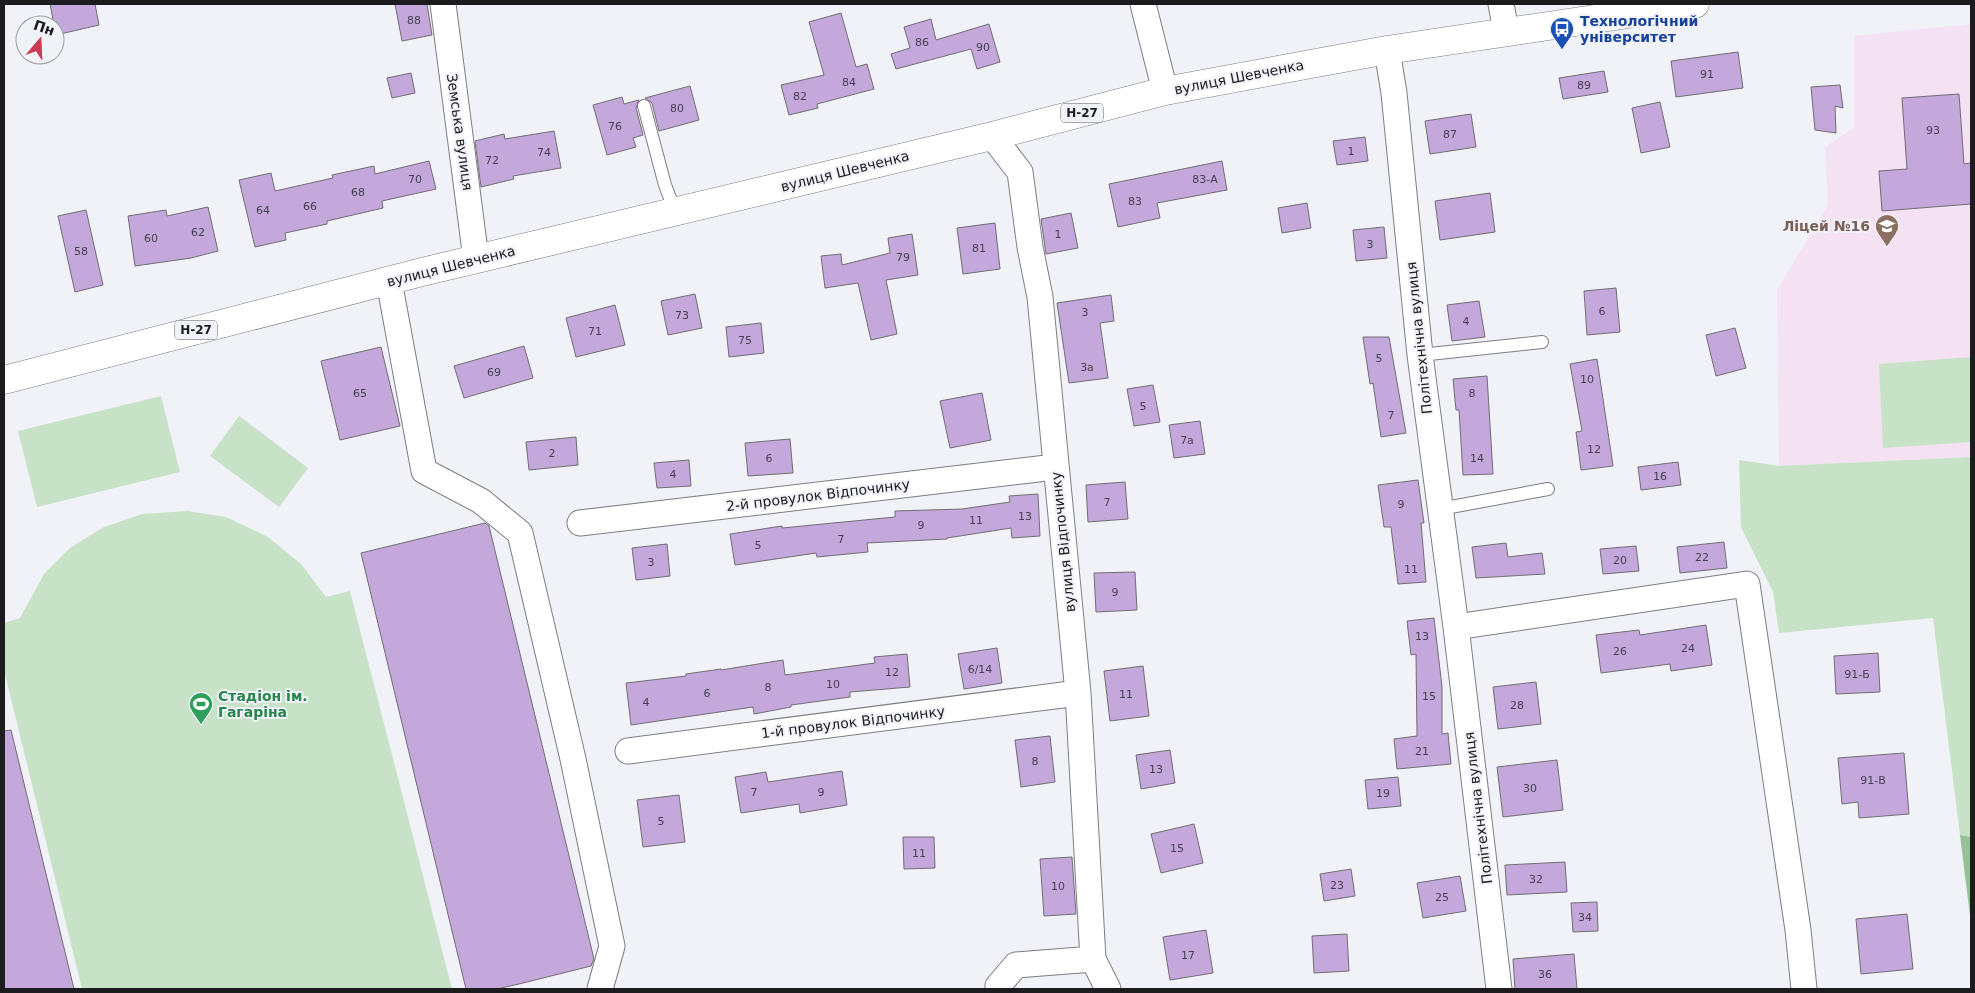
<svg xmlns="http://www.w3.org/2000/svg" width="1975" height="993" font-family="'DejaVu Sans',sans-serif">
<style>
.education{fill:#f4e1f2}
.green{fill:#c7e2c6}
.forest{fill:#95c194}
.building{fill:#c4a8dc;stroke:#706d72}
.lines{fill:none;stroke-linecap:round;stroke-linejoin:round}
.service-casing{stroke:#7d7d83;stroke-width:14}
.minor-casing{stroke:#7d7d83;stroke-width:27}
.primary-casing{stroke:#7d7d83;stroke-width:29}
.service{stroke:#fff;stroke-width:12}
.minor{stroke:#fff;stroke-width:25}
.primary{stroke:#fff;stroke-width:28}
.labels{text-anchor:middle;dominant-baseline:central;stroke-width:4;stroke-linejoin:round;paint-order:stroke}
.number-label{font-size:11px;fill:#463f4e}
.shield{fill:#f1f1f8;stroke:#5c5c5f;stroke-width:1}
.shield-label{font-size:12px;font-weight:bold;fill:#1c1c1e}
.transit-label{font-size:14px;font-weight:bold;fill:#164399;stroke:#f1f1f8;text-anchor:start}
.street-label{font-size:14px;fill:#1c1c1e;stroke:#f1f1f8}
.education-label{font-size:14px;font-weight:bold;fill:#785e54;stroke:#f1f1f8;text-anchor:end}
.leisure-label{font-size:14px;font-weight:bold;fill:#27864d;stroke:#f1f1f8;text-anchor:start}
</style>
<rect width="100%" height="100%" fill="#f1f1f8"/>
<path class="education" d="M1971 24V457L1779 466 1777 290 1828 205 1825 147 1854 128V36Z"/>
<path class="green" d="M1971 357V442L1883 448 1879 364Z
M161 396 180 472 37 507 18 431Z
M239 416 308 468 279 507 210 456Z
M1971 457V837L1960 835 1933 618 1779 633 1773 592 1741 527 1739 460 1779 466Z
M188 511 226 517 268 537 301 564 326 597 350 591 452 989H82L4 670V623L20 618 44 574 70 548 104 527 142 514Z"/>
<path class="forest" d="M1960 835 1971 837V928V924Z"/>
<path class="building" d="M50 4H95L99 25 56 35Z
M395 4H427L432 35 402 41Z
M841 13 856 67 867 64 874 89 817 104 818 108 789 115 781 85 824 75 809 22Z
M931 19 936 40 989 24 1000 62 977 69 971 49 896 69 891 54 910 48 904 27Z
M1738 52 1743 88 1676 97 1671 61Z
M1604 71 1608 92 1563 99 1559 78Z
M411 73 415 93 392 98 387 78Z
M1840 85 1843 108 1835 106 1836 133 1815 130 1811 87Z
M690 86 699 120 659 131 652 103 645 98Z
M1959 94 1964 164 1971 163V204L1882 211 1879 171 1907 169 1902 98Z
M622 97 624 104 639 100 636 108 643 135 633 138 636 147 607 155 593 105Z
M1660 102 1670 147 1641 153 1632 108Z
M1471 114 1476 147 1430 154 1425 121Z
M554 131 561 168 513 176 514 179 481 187 475 141 504 134 505 139Z
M1365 137 1368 161 1337 165 1333 141Z
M429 161 436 189 382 201 383 208 327 221V224L285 233 286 240 255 247 239 180 271 173 275 191 333 178 332 175 374 166 375 174Z
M1222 161 1227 190 1157 203 1160 218 1118 227 1109 184Z
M1490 193 1495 232 1440 240 1435 201Z
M1307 203 1311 228 1282 233 1278 208Z
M208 207 218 251 191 258 135 266 128 216 166 210 167 216Z
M86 210 103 285 75 292 58 216Z
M1071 213 1078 248 1046 254 1041 219Z
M995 223 1000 269 963 274 957 228Z
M1384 227 1387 258 1356 261 1353 230Z
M912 234 918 275 886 280 897 334 871 340 858 283 825 288 821 256 841 254 842 265 890 253 888 238Z
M1616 288 1620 332 1587 335 1584 291Z
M695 294 702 328 668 335 661 301Z
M1111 295 1114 321 1100 323 1108 378 1069 383 1057 303Z
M1479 301 1485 337 1452 341 1447 305Z
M615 305 625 345 576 357 566 318Z
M761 323 764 353 729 357 726 327Z
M1735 328 1746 368 1716 376 1706 335Z
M1363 337H1389L1406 433 1381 437 1373 383 1370 384Z
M524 346 533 378 464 398 454 366Z
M381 347 400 426 340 440 321 361Z
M1597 359 1613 466 1581 470 1576 432 1582 431 1570 364Z
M1487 376 1493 474 1463 475 1459 410H1456L1453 379Z
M1153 385 1160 422 1134 426 1127 389Z
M982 393 991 440 950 448 940 401Z
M1200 421 1205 454 1174 458 1169 425Z
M576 437 578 465 529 470 526 442Z
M790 439 793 473 748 476 745 443Z
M689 460 691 486 657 488 654 463Z
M1678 462 1681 485 1641 490 1638 467Z
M1418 480 1424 523H1421L1426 582 1398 584 1391 527H1384L1378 485Z
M1125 482 1128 519 1088 522 1086 485Z
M1038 494 1040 536 1012 538 1011 528 947 538V539L867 543 868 552 817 557 816 553 735 565 730 534 782 526V528L895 517V511L962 509 1010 502 1009 496Z
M485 523 489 526 594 959 591 966 519 984 497 989H466L361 553Z
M1724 542 1727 568 1680 573 1677 547Z
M1506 543 1508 557 1542 553 1545 574 1476 578 1472 547Z
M667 544 670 576 636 580 632 548Z
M1636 546 1639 571 1603 574 1600 549Z
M1135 572 1137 610 1096 612 1094 573Z
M1434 618 1442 687V734L1448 733 1451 764 1397 769 1394 739 1417 736 1416 654 1411 655 1407 621Z
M1706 625 1712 665 1671 671 1670 664 1601 673 1596 635 1639 630 1640 635Z
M997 648 1002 683 964 689 958 654Z
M1878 653 1880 692 1836 694 1834 656Z
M907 654 910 687 850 692V697L791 705V707L754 714 753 707 631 725 626 683 686 676V674L721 669V670L783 660 785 675 875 663 874 657Z
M1143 666 1149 716 1110 721 1104 671Z
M1536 682 1541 724 1498 729 1493 687Z
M11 730 74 989H4V731Z
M1050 736 1055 782 1021 787 1015 740Z
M1170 750 1175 783 1141 789 1136 755Z
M1904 753 1909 814 1859 818 1858 802 1842 804 1838 758Z
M1557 760 1563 810 1503 817 1497 767Z
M842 771 847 805 800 813 799 804 741 813 735 777 766 772 768 782Z
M1398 777 1401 806 1368 809 1365 780Z
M679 795 685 842 643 847 637 800Z
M1194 824 1203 863 1161 873 1151 834Z
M903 837H934L935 868 904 869Z
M1072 857 1076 914 1044 916 1040 859Z
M1565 862 1567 892 1507 895 1505 865Z
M1351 869 1355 896 1324 901 1320 874Z
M1460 876 1466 911 1423 918 1417 883Z
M1597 902 1598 931 1573 932 1571 903Z
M1907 914 1913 969 1861 974 1856 919Z
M1206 930 1213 973 1170 980 1163 937Z
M1347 934 1349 971 1314 973 1312 936Z
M1574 954 1577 989H1515L1513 959Z"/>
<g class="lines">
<g class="service-casing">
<path id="service" d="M644 106 665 185 675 211
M1420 355 1542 342
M1440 509 1548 489"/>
</g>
<g class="minor-casing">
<path id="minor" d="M443 4 476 259
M1143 4 1165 91
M1501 4 1506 31
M1387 50 1394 93 1420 355 1456 627
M992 136 1020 172 1030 247 1040 297 1078 693 1093 959 1108 989
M389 281 424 471 481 501 520 533 573 759 612 946 600 989
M580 523 1055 467
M628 751 1078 693
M998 989V986L1016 965 1093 959
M1499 989 1456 627 1747 584 1798 930 1804 989"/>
</g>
<g class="primary-casing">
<path id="primary" d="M4 380 422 272 992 136 1165 91 1387 50 1695 4"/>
</g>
<use href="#service" class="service"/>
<use href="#minor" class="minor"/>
<use href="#primary" class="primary"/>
</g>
<defs>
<g id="bus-pin" transform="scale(1.25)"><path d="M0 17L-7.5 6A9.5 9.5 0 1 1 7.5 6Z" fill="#1a4fb4" stroke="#f1f1f8"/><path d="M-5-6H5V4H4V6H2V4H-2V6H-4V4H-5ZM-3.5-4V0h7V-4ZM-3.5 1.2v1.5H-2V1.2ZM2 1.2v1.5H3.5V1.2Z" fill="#fff"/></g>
<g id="school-pin" transform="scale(1.25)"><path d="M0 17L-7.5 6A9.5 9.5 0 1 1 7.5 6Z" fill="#8d6e63" stroke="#f1f1f8"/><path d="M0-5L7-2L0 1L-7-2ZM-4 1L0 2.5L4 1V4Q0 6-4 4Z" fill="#fff"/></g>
<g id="stadium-pin" transform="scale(1.25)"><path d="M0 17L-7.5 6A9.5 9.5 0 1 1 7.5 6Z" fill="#2e9e5b" stroke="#f1f1f8"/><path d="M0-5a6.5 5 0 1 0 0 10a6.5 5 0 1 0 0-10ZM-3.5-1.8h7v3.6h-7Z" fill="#fff"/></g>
</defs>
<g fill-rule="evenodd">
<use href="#bus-pin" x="1562" y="29"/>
<use href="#school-pin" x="1887" y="226"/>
<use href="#stadium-pin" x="201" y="704"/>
</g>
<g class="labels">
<g class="number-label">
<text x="414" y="20">88</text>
<text x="922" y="42">86</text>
<text x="983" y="47">90</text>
<text x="1707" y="74">91</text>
<text x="849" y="82">84</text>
<text x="1584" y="85">89</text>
<text x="800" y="96">82</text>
<text x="677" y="108">80</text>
<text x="615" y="126">76</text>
<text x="1933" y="130">93</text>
<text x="1450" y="134">87</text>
<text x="1351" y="151">1</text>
<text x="544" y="152">74</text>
<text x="492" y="160">72</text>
<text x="415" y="179">70</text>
<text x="1205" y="179">83-А</text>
<text x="358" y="192">68</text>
<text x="1135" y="201">83</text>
<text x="310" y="206">66</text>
<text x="263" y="210">64</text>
<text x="198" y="232">62</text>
<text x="1058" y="234">1</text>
<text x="151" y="238">60</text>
<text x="1370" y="244">3</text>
<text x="979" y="248">81</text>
<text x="81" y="251">58</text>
<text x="903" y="257">79</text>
<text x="1602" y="311">6</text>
<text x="1085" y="312">3</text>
<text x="682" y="315">73</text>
<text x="1466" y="321">4</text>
<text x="595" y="331">71</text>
<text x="745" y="340">75</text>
<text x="1379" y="358">5</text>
<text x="1087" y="367">3а</text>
<text x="494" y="372">69</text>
<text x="1587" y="379">10</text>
<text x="360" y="393">65</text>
<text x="1472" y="393">8</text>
<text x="1143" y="406">5</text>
<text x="1391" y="415">7</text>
<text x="1187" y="440">7а</text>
<text x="1594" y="449">12</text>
<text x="552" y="453">2</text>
<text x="769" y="458">6</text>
<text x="1477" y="458">14</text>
<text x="673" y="474">4</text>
<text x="1660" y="476">16</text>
<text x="1107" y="502">7</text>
<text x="1401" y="504">9</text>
<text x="1025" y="516">13</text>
<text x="976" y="520">11</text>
<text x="921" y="525">9</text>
<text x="841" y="539">7</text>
<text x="758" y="545">5</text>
<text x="1702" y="557">22</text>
<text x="1620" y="560">20</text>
<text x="651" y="562">3</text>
<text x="1411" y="569">11</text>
<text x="1115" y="592">9</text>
<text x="1422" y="636">13</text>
<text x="1688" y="648">24</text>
<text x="1620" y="651">26</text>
<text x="980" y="669">6/14</text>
<text x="892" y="672">12</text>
<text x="1857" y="674">91-Б</text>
<text x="833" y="684">10</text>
<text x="768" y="687">8</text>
<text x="707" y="693">6</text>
<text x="1126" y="694">11</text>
<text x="1429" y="696">15</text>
<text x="646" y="702">4</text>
<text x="1517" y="705">28</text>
<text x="1422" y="751">21</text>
<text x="1035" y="761">8</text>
<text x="1156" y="769">13</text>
<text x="1873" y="780">91-В</text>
<text x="1530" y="788">30</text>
<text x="754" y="792">7</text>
<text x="821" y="792">9</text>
<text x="1383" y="793">19</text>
<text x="661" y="821">5</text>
<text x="1177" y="848">15</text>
<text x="919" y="853">11</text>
<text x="1536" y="879">32</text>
<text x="1337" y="885">23</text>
<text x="1058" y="886">10</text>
<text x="1442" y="897">25</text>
<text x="1585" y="917">34</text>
<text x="1188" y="955">17</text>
<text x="1545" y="974">36</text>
</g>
<g class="shield">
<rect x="1061" y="103.5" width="42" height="19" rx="4"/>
<rect x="175" y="320.5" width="42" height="19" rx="4"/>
</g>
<g class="shield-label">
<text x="1082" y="113">Н-27</text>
<text x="196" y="330">Н-27</text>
</g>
<g class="transit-label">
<text x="1580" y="21">Технологічний<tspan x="1580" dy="16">університет</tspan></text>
</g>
<g class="street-label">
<text transform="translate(1239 77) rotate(-11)">вулиця Шевченка</text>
<text transform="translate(460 132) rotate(82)">Земська вулиця</text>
<text transform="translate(845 171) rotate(-14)">вулиця Шевченка</text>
<text transform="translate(451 266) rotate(-14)">вулиця Шевченка</text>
<text transform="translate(1419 338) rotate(-96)">Політехнічна вулиця</text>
<text transform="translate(818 495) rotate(-7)">2-й провулок Відпочинку</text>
<text transform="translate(1063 542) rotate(-96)">вулиця Відпочинку</text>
<text transform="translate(853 722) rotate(-7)">1-й провулок Відпочинку</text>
<text transform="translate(1478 808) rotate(-97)">Політехнічна вулиця</text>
</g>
<g class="education-label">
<text x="1870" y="226">Ліцей №16</text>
</g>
<g class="leisure-label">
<text x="218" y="696">Стадіон ім.<tspan x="218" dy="16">Гагаріна</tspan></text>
</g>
</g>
<rect width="1975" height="993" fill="none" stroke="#1c1c1e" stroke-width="10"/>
<g transform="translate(40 40) rotate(19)"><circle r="24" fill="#f1f1f8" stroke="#9c9ca1"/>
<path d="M0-4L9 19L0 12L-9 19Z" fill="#ca3a50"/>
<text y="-8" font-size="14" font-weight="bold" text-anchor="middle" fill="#1c1c1e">Пн</text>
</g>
</svg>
